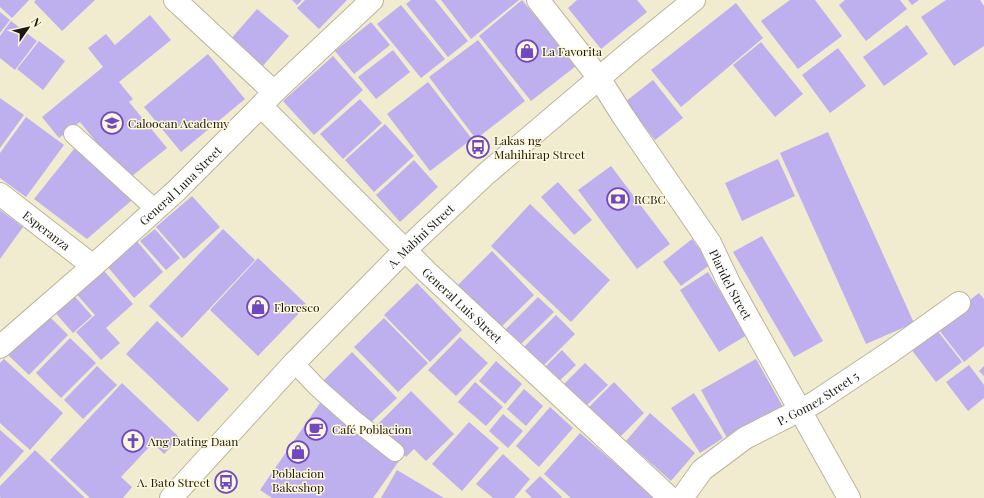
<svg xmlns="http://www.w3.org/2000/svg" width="984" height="498" font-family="'Playfair Display',serif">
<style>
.building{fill:#beb0ee}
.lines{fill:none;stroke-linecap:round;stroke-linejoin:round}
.service-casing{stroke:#bbb49b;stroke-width:20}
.minor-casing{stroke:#bbb49b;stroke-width:24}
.tertiary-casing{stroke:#bbb49b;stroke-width:24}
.secondary-casing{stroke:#bbb49b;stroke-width:24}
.service{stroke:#fff;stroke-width:18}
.minor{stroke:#fff;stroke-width:22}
.tertiary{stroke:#fff;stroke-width:22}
.secondary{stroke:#fff;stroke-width:22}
.labels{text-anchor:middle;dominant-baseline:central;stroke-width:3;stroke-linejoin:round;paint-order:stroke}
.poi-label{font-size:12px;fill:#1b180f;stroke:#fff8dd;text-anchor:start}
.street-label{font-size:12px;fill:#1b180f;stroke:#fff8dd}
</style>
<rect width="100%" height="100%" fill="#f1ebcf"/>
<path class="building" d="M0 0H29L12 18 0 7Z
M36 0H95L62 31 34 2Z
M292 0H302L297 5Z
M305 0H347L319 29 297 8Z
M411 0H435L468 41 448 57 406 4Z
M441 0H519L471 39Z
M522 0 576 66 531 101 479 36Z
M577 0H637L647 12 601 49 568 8Z
M790 0H815L842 36 798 69 761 21Z
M845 0H900L907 9 866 41 839 5Z
M908 0H919L912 5Z
M946 0H980L984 6V46L954 66 921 17Z
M736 3 763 38 681 107 651 70Z
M401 5 445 59 421 78 377 24Z
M257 9 289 36 261 68 229 41Z
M0 12 10 20 0 33Z
M150 15 171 40 119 82 133 99 129 102 167 148 127 180 80 122 59 138 42 117 103 67 88 48 106 34 115 45Z
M11 21 37 41 15 70 0 58V36Z
M371 22 390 45 354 74 335 51Z
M907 25 928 54 884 86 863 57Z
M478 40 525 101 476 139 429 77Z
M39 41 65 61 43 90 17 69Z
M761 42 803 94 775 117 733 65Z
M838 48 866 86 830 113 802 75Z
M393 50 410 72 376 99 358 77Z
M208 54 245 99 181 152 144 107Z
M333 56 363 90 314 135 283 101Z
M653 80 683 118 655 140 625 102Z
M428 82 472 139 430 171 387 114Z
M0 98 24 115 0 148Z
M360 99 382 123 343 159 320 134Z
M26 117 64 145 26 197 0 178V153Z
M385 124 414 156 374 192 345 160Z
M828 132 914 323 866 344 780 153Z
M78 144 132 200 87 239 34 199Z
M778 159 795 196 742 221 725 183Z
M414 160 438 187 400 222 376 195Z
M611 166 670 244 637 269 578 190Z
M558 182 592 220 574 235 541 197Z
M192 196 220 227 184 259 156 227Z
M530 204 610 280 571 322 491 246Z
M0 210 23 227 0 259Z
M155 229 180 258 166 270 140 241Z
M223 229 255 260 182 338 149 306Z
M762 236 823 341 794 357 733 252Z
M692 239 711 264 681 286 663 262Z
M136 240 163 272 134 298 107 266Z
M492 251 534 295 499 329 457 286Z
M258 258 307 305 258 356 210 310Z
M99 265 133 304 106 328 120 343 101 360 76 332 95 315 72 289Z
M708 272 747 335 719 352 680 290Z
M417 283 462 330 430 362 384 315Z
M71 292 92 316 73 333 52 309Z
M979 293 984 299V346L964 362 936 326Z
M538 297 554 312 520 345 505 330Z
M48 315 68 335 29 375 8 355Z
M556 315 575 334 543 366 524 347Z
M384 318 428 363 398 392 354 347Z
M157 321 229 389 198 422 126 354Z
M933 325 962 362 936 382 908 345Z
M460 337 488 363 456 396 428 370Z
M70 338 96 363 61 398 36 373Z
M562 350 576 365 555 385 541 371Z
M352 352 397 398 366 427 322 382Z
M4 359 63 413 30 450 0 423V363Z
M756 359 783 407 727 438 701 390Z
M496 361 522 384 505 404 479 381Z
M585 363 608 385 586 406 564 384Z
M969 365 984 385V398L968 411 946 382Z
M97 366 117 385 83 419 64 400Z
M984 366V376L979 371Z
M475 382 503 407 486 426 458 402Z
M614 382 644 413 619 438 589 407Z
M122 383 180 438 164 454 153 443 121 477 132 487 123 498H90L50 460Z
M524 389 543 406 526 426 507 409Z
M411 391 454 434 426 461 414 449 406 457 375 427Z
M694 393 723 438 700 453 671 408Z
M320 403 401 458 373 498H272L260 490Z
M550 407 573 428 539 467 516 446Z
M650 413 695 453 671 481 626 441Z
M503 414 523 431 508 448 489 431Z
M469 422 499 448 462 491 432 464Z
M0 430 24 451 0 478Z
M580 433 655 498H571L544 474Z
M35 450 85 498H1L0 497V486Z
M503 454 530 479 514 498H493L476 484Z
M397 470 444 498H381Z
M540 476 562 497 561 498H532L525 491Z"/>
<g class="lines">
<g class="service-casing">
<path id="service" d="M73 134 155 209
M294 363 318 388 352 418 395 452"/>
</g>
<g class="minor-casing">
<g id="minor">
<path d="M175 0 274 92"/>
<path id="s1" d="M599 78 623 116 710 243 729 283 849 498"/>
<path id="s2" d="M261 106 427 272 670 498"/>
<path id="s3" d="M0 194 93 266"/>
<path id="s4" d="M0 347 93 266 177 190 261 106 274 92 372 0"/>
<path id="s5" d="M682 498 702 470 745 438 814 403 889 353 959 303"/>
</g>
</g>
<g class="tertiary-casing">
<path id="tertiary" d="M538 0 599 78"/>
</g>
<g class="secondary-casing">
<g id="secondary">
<path id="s6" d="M171 498 294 363 405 250 486 174 630 52 694 0"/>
</g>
</g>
<use href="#service" class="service"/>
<use href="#minor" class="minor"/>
<use href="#tertiary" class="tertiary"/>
<use href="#secondary" class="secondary"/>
</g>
<defs>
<g id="shop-ring" transform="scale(1.15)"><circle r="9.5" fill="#fff8dd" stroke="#7048c1" stroke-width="1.5"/><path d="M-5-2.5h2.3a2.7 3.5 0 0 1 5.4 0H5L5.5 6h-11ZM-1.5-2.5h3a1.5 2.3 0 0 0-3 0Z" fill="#7048c1"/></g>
<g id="school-ring" transform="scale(1.15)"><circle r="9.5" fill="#fff8dd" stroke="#7048c1" stroke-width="1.5"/><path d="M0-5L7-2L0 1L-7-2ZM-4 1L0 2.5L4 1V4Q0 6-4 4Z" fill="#7048c1"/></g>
<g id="bus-ring" transform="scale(1.15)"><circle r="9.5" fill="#fff8dd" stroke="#7048c1" stroke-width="1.5"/><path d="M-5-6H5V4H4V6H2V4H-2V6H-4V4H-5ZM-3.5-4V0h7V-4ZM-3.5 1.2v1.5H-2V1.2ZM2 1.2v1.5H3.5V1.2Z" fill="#7048c1"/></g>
<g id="bank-ring" transform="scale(1.15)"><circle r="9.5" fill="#fff8dd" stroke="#7048c1" stroke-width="1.5"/><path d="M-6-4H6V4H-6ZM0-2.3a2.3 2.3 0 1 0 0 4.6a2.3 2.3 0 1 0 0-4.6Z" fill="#7048c1"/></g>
<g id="cafe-ring" transform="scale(1.15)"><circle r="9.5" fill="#fff8dd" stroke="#7048c1" stroke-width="1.5"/><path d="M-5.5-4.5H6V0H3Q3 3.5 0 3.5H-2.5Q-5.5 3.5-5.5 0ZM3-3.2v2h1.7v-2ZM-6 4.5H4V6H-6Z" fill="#7048c1"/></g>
<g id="church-ring" transform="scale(1.15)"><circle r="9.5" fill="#fff8dd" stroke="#7048c1" stroke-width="1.5"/><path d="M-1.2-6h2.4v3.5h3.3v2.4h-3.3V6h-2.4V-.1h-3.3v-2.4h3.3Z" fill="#7048c1"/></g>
</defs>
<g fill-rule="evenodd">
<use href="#shop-ring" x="527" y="51"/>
<use href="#school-ring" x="112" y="123"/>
<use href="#bus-ring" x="478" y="147"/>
<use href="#bank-ring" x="618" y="199"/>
<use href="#shop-ring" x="258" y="307"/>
<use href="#cafe-ring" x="316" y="429"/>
<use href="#church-ring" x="133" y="441"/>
<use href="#shop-ring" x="298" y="452"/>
<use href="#bus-ring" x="226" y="482"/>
</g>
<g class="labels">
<g class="poi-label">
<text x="542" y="51">La Favorita</text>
<text x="128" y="123">Caloocan Academy</text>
<text x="494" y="140">Lakas ng<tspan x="494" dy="14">Mahihirap Street</tspan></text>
<text x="634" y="199">RCBC</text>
<text x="274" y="307">Floresco</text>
<text x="332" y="429">Café Poblacion</text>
<text x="148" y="441">Ang Dating Daan</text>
<text x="298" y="473" text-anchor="middle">Poblacion<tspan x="298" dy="14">Bakeshop</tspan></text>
<text x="210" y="482" text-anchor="end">A. Bato Street</text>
</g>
<g class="street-label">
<text stroke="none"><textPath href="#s4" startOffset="242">General Luna Street</textPath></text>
<text stroke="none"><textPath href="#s3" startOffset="59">Esperanza</textPath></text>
<text stroke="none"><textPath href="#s6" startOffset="362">A. Mabini Street</textPath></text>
<text stroke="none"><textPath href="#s1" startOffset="245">Plaridel Street</textPath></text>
<text stroke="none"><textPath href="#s2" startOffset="283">General Luis Street</textPath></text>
<text stroke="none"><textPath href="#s5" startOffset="171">P. Gomez Street 5</textPath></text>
</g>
</g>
<g transform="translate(28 28) rotate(56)" stroke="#fff8dd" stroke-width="3" paint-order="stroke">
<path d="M0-3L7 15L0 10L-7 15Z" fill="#1b180f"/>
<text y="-6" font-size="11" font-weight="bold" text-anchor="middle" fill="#1b180f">N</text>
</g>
</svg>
